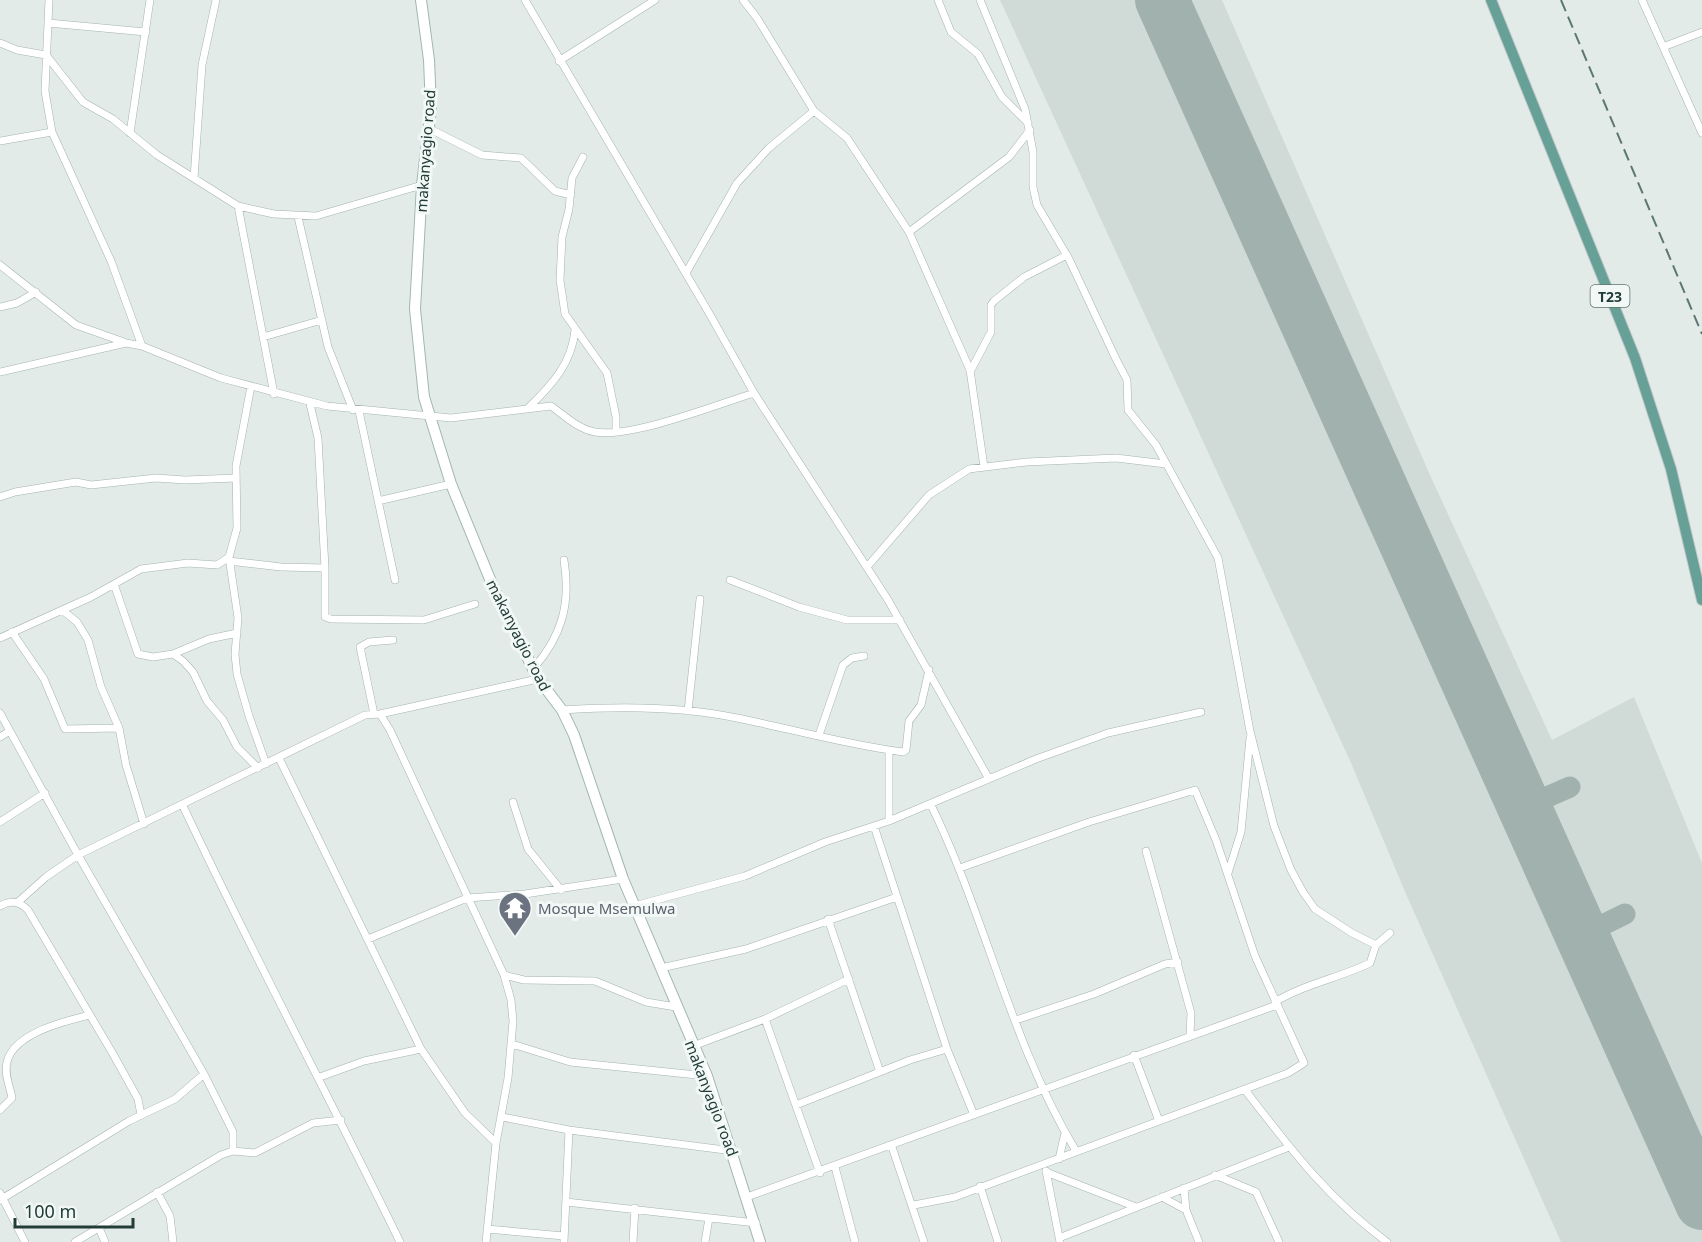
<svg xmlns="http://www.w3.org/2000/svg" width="1702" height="1242" font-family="'Noto Sans',sans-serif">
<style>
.built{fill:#d0dbd7}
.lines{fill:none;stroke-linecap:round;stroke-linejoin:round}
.taxiway{stroke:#a0b1ae;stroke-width:21}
.runway{stroke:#a0b1ae;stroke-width:54}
.street-casing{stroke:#a5b3b0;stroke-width:8}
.secondary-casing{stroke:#a0b7b1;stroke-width:12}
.primary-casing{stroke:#c1c8c7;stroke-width:12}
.street{stroke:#fff;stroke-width:7}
.secondary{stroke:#fff;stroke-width:10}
.primary{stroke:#67a097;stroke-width:10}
.rail{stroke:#5d7773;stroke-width:2;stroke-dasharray:12 6;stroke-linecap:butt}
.labels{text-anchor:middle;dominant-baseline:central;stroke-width:6;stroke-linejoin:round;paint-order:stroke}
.shield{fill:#f2f8f6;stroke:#607471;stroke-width:1.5}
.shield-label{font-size:14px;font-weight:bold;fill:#223c38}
.street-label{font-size:15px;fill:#223c38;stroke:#f2f8f6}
.worship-label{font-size:15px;fill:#5b616d;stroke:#f2f8f6;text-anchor:start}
</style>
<rect width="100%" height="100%" fill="#e2ebe8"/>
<path class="built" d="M1000 0H1222L1430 475 1552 740 1634 697 1702 863V1242H1561L1406 894 1351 763Z"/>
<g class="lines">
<path class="taxiway" d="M1524 807 1570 787
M1582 935 1625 914"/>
<path class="runway" d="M1162 0 1702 1203"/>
<g class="street-casing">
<path id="street" d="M49 0 45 91 52 132 111 261 142 346
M525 0 709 313 754 393 888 600 989 779
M743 0 757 18 814 111 847 138 909 232 970 370 984 467
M938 0 951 32 978 54 1002 97 1028 123
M980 0 1025 109 1033 152V187L1037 205 1069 259 1116 359 1127 380 1128 410 1156 445 1218 558 1250 731 1274 826 1291 870 1303 892 1315 909 1352 933 1376 945
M1642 0 1702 133
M48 23 146 32
M0 43 17 50 46 55 83 102 113 119 157 155 238 206 274 214 316 216 422 185
M1663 47 1702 32
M559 61 655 0
M428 128 482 155 521 158 555 191 571 195
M130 133 150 0
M0 141 52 132
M583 157 572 178 569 209 562 237 560 280 565 314 607 373 616 417V431
M194 178 202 65 216 0
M238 206 274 394
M298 217 328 347 353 410
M909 232 1009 157 1030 130
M0 265 76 325 124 342
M686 273 737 183 769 148 814 111
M0 307 17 303 36 292
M263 337 322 320
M0 372 126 343 142 346 221 378 327 406 451 418 551 406C565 416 578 429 595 432 632 438 716 405 754 393
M970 372 991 332V305L994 301 1024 277 1067 255
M310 404 318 438 325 568V617L331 619 424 620 475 604
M529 407C552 385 572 363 575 330
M359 411 395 580
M0 497 15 492 76 482 91 485 156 478 185 480 236 478
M378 501 451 484
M229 557 238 618 235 654 237 674 249 716 266 764
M229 561 281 567 325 568
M867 567 929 495 969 469 1027 462 1116 458 1166 464
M730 580 799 607 847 620H900
M114 584 138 654 153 657 173 654 183 661 193 672 207 701 223 720 237 747 258 768
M62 610 77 622 88 640 101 687 119 728 126 765 144 824
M12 632 44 679 65 729 119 728
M0 638 91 597 141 569 188 563 217 565 229 557 237 528 236 466 251 386
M173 654 209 639 237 633
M533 669C562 636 571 604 564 560
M562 710C619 706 680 706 737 718 792 729 848 745 903 752L906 750 909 721 921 705 929 670
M688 711 700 599
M0 713 78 855 204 1074 233 1132V1151
M374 714 360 647 369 642 393 640
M380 714 538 679
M819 735 843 665 852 658 864 656
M0 737 10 731
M279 758 421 1049 465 1113 496 1143
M513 802 528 849 561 890
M931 805C986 917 1011 1044 1076 1151
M183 806C252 953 329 1096 400 1242
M889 821V751
M0 822 45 793
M874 826 947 1049 974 1115
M1146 851 1191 1013 1190 1035
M1228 873 1241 832 1250 738
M18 902 46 877 78 855 365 715 380 714 390 730 504 975 511 1000 513 1021 508 1078 496 1143 486 1242
M0 906C11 900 19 901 28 910L113 1054 138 1099 141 1115
M634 906 745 876 825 842 889 821 1036 759 1108 733 1201 712
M828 919 880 1072
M368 939 467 898 525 894 623 879
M661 968 746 949 897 897
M504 975 524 980 595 981 646 1002 676 1007
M1275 1002C1304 984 1339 978 1370 963L1376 945 1390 933
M765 1019 820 1173
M1016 1020 1094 994 1165 964 1178 962
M512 1044 570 1062 707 1076
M693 1046 765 1019 849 979
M1134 1055 1159 1121
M320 1077 364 1061 421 1049
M1245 1090C1290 1148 1327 1198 1387 1242
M796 1105 910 1060 947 1049
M0 1110 12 1098C10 1086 4 1075 7 1062 14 1033 65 1021 90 1015
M502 1117 569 1130 733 1151
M892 1147 924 1242
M1059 1159 1065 1133
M835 1167 855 1242
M1046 1171 1060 1242
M1046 1172 1136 1207
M1215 1175 1256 1192 1279 1242
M980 1186 998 1242
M1184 1188 1186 1210 1199 1242
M157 1192 170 1216 173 1242
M0 1193 25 1242
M747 1197 1277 1005
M1162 1197 1186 1210
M0 1200 129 1121 175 1099 204 1074
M566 1202 756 1223
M914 1205 955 1197 1288 1073 1304 1063 1255 956 1216 840 1195 790 1089 822 960 868
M99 1228 105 1242
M487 1229 564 1236
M1059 1238 1289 1147
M75 1242 221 1155 233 1151 255 1153 313 1123 341 1120
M564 1242 569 1130
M633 1242 635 1208
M705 1242 709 1218"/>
</g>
<g class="secondary-casing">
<path id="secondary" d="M421 0 429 60 431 108 422 185 415 309 424 397 451 484 494 589 537 677 562 710 574 735 623 879 707 1076 760 1242"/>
</g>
<g class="primary-casing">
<path id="primary" d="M1491 0 1635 358 1671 469 1702 600"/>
</g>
<use href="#street" class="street"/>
<use href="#secondary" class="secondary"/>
<use href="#primary" class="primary"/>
<path class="rail" d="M1561 0 1702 334"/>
</g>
<defs>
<g id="temple-pin" transform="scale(1.725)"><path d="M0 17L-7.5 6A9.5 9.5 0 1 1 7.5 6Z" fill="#6b7280" stroke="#f2f8f6"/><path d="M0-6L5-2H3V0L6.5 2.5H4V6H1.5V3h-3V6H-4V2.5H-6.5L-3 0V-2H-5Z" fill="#fff"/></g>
</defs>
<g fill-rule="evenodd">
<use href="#temple-pin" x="515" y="908"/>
</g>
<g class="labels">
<rect class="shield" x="1590.5" y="285" width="39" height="22" rx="4.5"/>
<g class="shield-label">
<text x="1610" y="296">T23</text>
</g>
<g class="street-label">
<text transform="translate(425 151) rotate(-86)">makanyagio road</text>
<text transform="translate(519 635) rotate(63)">makanyagio road</text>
<text transform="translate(712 1098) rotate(69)">makanyagio road</text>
</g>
<g class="worship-label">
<text x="538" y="908">Mosque Msemulwa</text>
</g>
</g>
<path d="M15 1218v9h118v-9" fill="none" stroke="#223c38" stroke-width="3"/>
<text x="24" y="1218" font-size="18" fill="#223c38" stroke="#f2f8f6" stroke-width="4.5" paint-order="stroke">100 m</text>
</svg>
